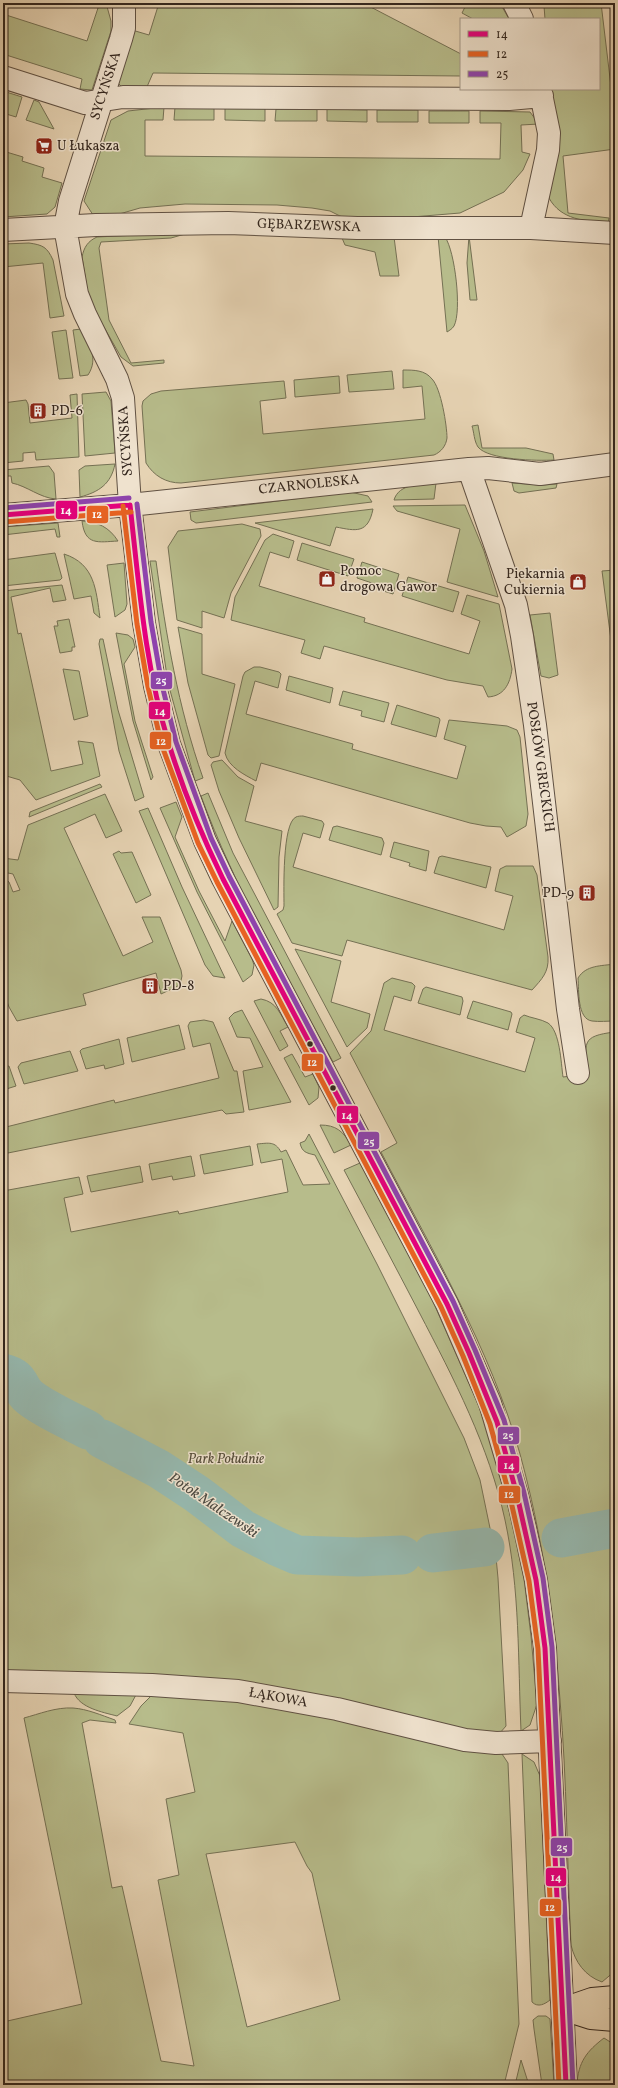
<svg xmlns="http://www.w3.org/2000/svg" width="618" height="2088" font-family="Vollkorn,serif">
<style>
.green{fill:#b7bc8b;stroke:#757154;fill-rule:evenodd}
.lines{fill:none;stroke-linecap:round;stroke-linejoin:round}
.river{stroke:#96b8ae;stroke-width:39}
.minor-casing{stroke:#605143;stroke-width:24}
.major-casing{stroke:#33261e;stroke-width:24}
.minor{stroke:#efe2ce;stroke-width:22}
.major{stroke:#e6d3b3;stroke-width:22}
.bus-1-casing{stroke:#efe2ce;stroke-width:8}
.bus-2-casing{stroke:#efe2ce;stroke-width:8}
.bus-3-casing{stroke:#efe2ce;stroke-width:8}
.bus-1{stroke:#e5007d;stroke-width:5}
.bus-2{stroke:#e86222;stroke-width:5}
.bus-3{stroke:#8e44ad;stroke-width:5}
.bus-dot{fill:#33261e;stroke:#efe2ce;stroke-width:1.5}
.labels{text-anchor:middle;dominant-baseline:central;stroke-width:3;stroke-linejoin:round;paint-order:stroke}
.street-label{font-size:14px;fill:#33261e;stroke:#efe2ce}
.poi-label{font-size:14px;fill:#33261e;stroke:#efe2ce;text-anchor:start}
.park-label{font-size:14px;font-style:italic;fill:#544c39;stroke:#efe2ce}
.water-label{font-size:15px;font-style:italic;fill:#4c4a42;stroke:#efe2ce}
.line-badge{stroke:#efe2ce;stroke-width:1.5}
.badge-label{font-size:11px;text-anchor:middle;font-weight:bold;fill:#fff}
</style>
<rect width="100%" height="100%" fill="#e6d3b3"/>
<filter id="stains"><feTurbulence type="fractalNoise" baseFrequency=".005" numOctaves="4"/><feColorMatrix values="0 0 0 0 .2 0 0 0 0 .09 0 0 0 0 .02 0 0 0 .5 -.17"/></filter>
<radialGradient id="worn" r=".72"><stop offset=".6" stop-color="#630" stop-opacity="0"/><stop offset="1" stop-color="#630" stop-opacity=".3"/></radialGradient>
<path class="green" d="M85 3H106L111 21V31L92 90 80 89 82 79 3 54V14L87 41 98 8Z
M159 3H363L461 54V76L153 73 146 89 123 88 117 82 132 30 149 35Z
M467 3H500L509 19H473L462 13Z
M568 3H601L615 120V149L563 156 568 213 609 218 608 223C585 221 561 220 549 198L547 89H599V19H545L544 6Z
M3 91 22 97 16 117 3 113Z
M34 100 39 102 54 129 26 120Z
M164 107 163 120H145V156L500 159 501 123H480V111L530 112 539 124 521 125 522 152 530 154 523 170 504 192 460 213 400 218 342 217 330 211 312 208 277 205 185 204 140 208 109 217 95 218 84 201 111 120 128 111Z
M175 107 214 108V120H174Z
M225 108H265V121L225 120Z
M276 109H317V121H275Z
M327 109 367 110V122L327 121Z
M377 110H418V122H377Z
M429 111H469V123H429Z
M3 151 23 157 22 161 44 168 42 177 62 183 55 207 47 214 3 217Z
M177 233 185 234 171 238 101 242 99 248 109 320 131 363 164 360V363L133 366 121 357 89 301 82 257C84 247 88 241 97 237Z
M438 236 445 237C455 251 462 311 454 326 452 329 450 330 447 332Z
M469 236 477 300H470L467 263Z
M394 237 399 276H380L375 252 345 245 342 238Z
M29 243C43 245 47 247 53 260L64 316 50 318 43 263 3 267V244Z
M81 329C89 345 99 358 88 375L80 376 73 330Z
M66 330 73 378 59 379 52 332Z
M403 370C414 370 425 370 432 379 441 388 447 426 447 438 446 446 441 452 434 455L181 483C166 483 154 476 146 463L142 406 143 401 151 394 161 391 284 381 286 398 260 401 263 434 425 419 422 386 403 388Z
M392 371 394 389 349 392 347 375Z
M339 376 340 393 295 397 294 380Z
M106 392 111 401 115 453 85 456 82 394Z
M77 394 79 457 36 460 35 452 23 453V461L3 463V403L26 400 28 404 30 423 72 418 70 395Z
M478 425 482 448H526L553 454 554 460C538 461 488 460 478 447 474 441 474 432 472 426Z
M115 464C111 484 99 492 80 497L79 470 85 466Z
M49 466 54 473 56 499C40 498 27 486 12 483L11 476H3V470Z
M436 483 434 499 394 500C399 483 421 485 436 483Z
M512 483 541 485 557 484 556 488 519 493 514 491Z
M350 492 368 496 372 502 196 523 191 520 190 512Z
M465 505 484 551 498 597 447 582 460 529 397 511 393 506Z
M373 509C368 534 356 531 336 527L330 546 255 523Z
M82 521C98 522 109 527 118 541 98 542 85 546 82 521Z
M58 523 60 537H57L55 529 3 535V527Z
M242 524 260 529 261 536 231 593 224 618 202 611V628L177 620 168 547 178 531Z
M273 534 294 541 289 558 270 552 259 586 365 618 364 622 469 654 480 621 461 614 467 595 499 604 512 669C510 684 504 696 488 697L483 686 447 680 324 646 320 659 301 653 305 640 231 620 235 597 265 540Z
M302 543 354 559 348 576 297 560Z
M55 553 62 578 60 580 3 586V560Z
M64 554C95 564 96 590 100 618L94 613 91 596 74 599Z
M150 561H156C166 635 178 707 203 778L195 781 168 683Z
M362 562 399 574 393 594 374 588 375 584 357 578Z
M124 563 127 604 125 610 115 617 107 565Z
M615 570V663H614L602 571Z
M408 577 459 592 453 612 402 596Z
M62 585 66 600 53 602 50 588 11 597 18 634 21 633 51 771 83 764 78 741 93 743 100 776 36 800 20 780 3 775V591Z
M550 613 558 675 549 678 541 676 530 615Z
M69 619 75 647H72V651L60 653 54 626H58L57 621Z
M178 627 202 634V674L235 684 219 756 211 758 208 755 188 683Z
M116 633 128 635 133 639 135 647 124 664 135 721 153 777 151 780 133 721Z
M100 639H103L118 710 144 797 135 801 119 751 99 644Z
M254 667H260L279 672 281 674 278 688 255 681 246 714 353 744 352 749 457 779 466 746 444 739 449 720 507 726 517 730 520 737 528 814 526 826 507 837 501 827 486 826 470 823 261 763 256 781C245 775 228 767 225 753L243 676 245 672Z
M63 669 79 671 88 716 74 720Z
M289 676 333 688 330 703 286 690Z
M343 691 389 703 384 722 361 716 362 711 339 705Z
M397 705 439 718 440 720 436 737 391 724Z
M222 760 238 777 254 786 245 821 282 831 279 857 278 907 274 910 239 838 219 791 211 765 213 762Z
M100 784 102 787 29 817 30 812Z
M208 793 233 853 341 1058 333 1062C286 975 235 889 201 796Z
M105 794 122 831 106 838 95 814 64 828 123 956 153 942 142 917H160L181 970 182 976 180 985 161 994 156 973 83 994 86 1005 17 1021 9 1007 3 991V877L9 882 13 892 20 890 13 874 3 872V858L18 860 28 825Z
M176 802 182 817 175 837 199 891 225 941 232 921 252 959 254 965 252 975 243 982 197 892 160 808Z
M148 808 182 887 225 978 213 976 205 965 139 811Z
M303 816 322 821 324 824 320 838 303 833 293 867 504 930 513 896 495 891 500 869 506 866H533L537 875 548 957C549 972 542 979 532 990L347 940 342 956 292 943 277 914 283 910 284 906C284 891 282 823 296 817 298 816 301 816 303 816Z
M337 826 382 838 384 843 381 855 329 840 333 827Z
M394 842 429 851 426 871 409 866 410 863 390 857Z
M119 851 121 853 132 852 151 895 136 903 113 854Z
M442 856 491 867 486 888 434 873 439 857Z
M295 949 341 961 331 1002 370 1014 367 1028 347 1047Z
M615 964V1021C608 1021 599 1022 592 1021 577 1019 579 990 578 978 586 965 601 966 615 964Z
M392 978 412 983 415 986 411 1001 394 996 384 1030 525 1072 535 1038 516 1032 520 1018 524 1015C531 1018 541 1019 548 1023 560 1031 561 1063 563 1077L588 1074C585 1043 580 1036 615 1032V1971L602 1982C585 1976 575 1962 571 1945 567 1863 567 1781 560 1700 554 1617 542 1534 520 1454 491 1350 431 1248 381 1152L397 1143 350 1053 371 1031 384 983Z
M426 987 462 997 463 1001 460 1015 418 1003 423 989Z
M261 999C277 1002 280 1014 288 1027L280 1031 288 1046 280 1051 254 1001Z
M473 1001 511 1012 512 1014 508 1030 467 1018Z
M242 1010 291 1102 249 1110 243 1071 263 1067 250 1038 237 1037 229 1018 234 1013Z
M204 1020 213 1022 234 1071H237L244 1112 226 1114 222 1110 3 1154V1117L6 1127 114 1100 115 1103 219 1078 210 1043 193 1047 188 1026 190 1022Z
M179 1025 185 1049 132 1062 127 1038Z
M119 1039 124 1064 105 1069 104 1065 86 1069 80 1051 82 1049Z
M70 1051 78 1071 24 1084 18 1067 21 1063Z
M292 1054 305 1077 313 1074 319 1087 318 1098 309 1105 284 1058Z
M9 1066 16 1086 3 1090V1067Z
M320 1125C336 1125 343 1131 351 1145L334 1153Z
M309 1134 377 1264 464 1438 480 1480 496 1557 498 1578 506 1726 499 1734 481 1733 334 1700 3 1674V1191L79 1177 83 1194 64 1198 71 1232 178 1211 179 1214 288 1192 282 1159 261 1163 257 1144C269 1143 275 1141 281 1152L286 1150 303 1185 330 1184 315 1155C306 1153 302 1152 300 1143L305 1141Z
M250 1146 253 1165 204 1174 200 1155Z
M191 1156 195 1176 173 1180 172 1176 152 1180 149 1164Z
M360 1163 427 1288 475 1397 491 1438 507 1501 524 1579 531 1636 537 1704 530 1725 521 1731C518 1662 520 1589 505 1520 489 1446 454 1379 419 1312 394 1264 369 1217 344 1170Z
M140 1166 143 1182 91 1192 87 1176Z
M74 1693H137L130 1706 117 1716C102 1712 80 1708 74 1693Z
M154 1693 223 1698 500 1751 508 1763 519 2024 504 2085H3V2022L82 2004 24 1718C39 1714 56 1707 73 1708 87 1709 101 1715 115 1720L116 1723 90 1720 82 1723 112 1888 122 1886 161 2061 194 2066 158 1880 179 1875 166 1799 195 1792 183 1733 129 1724 141 1706ZM295 1842 307 1866 312 1873 340 2000 247 2027 206 1854Z
M522 1754 534 1762 540 1776 550 2000C545 2004 538 2008 532 2002Z
M538 2016H546L550 2019 554 2085H542L534 2029 533 2020Z
M604 2038 615 2045V2085H577C578 2062 587 2051 604 2038Z
M521 2060 528 2082V2085H515Z"/>
<g class="lines">
<path class="river" d="M3 1373C21 1377 18 1386 27 1395 38 1406 73 1422 88 1430
M102 1439 159 1469 197 1494 243 1529 276 1546 297 1555 358 1557 402 1555
M561 1538 615 1528
M433 1553 485 1547"/>
<g class="minor-casing">
<path id="minor" d="M124 3V28L121 39 70 201 65 227 77 294 85 314 117 379 123 398 130 505 144 623 155 686 169 744 205 841 223 879 447 1304 490 1403 517 1495 525 1528 536 1580 545 1648 566 2085
M514 3 522 19
M3 77 85 103 123 97 509 99 542 96
M531 228 548 150 549 133 540 89
M3 230 96 225 228 223 357 228H531L615 233
M469 469 516 605 522 636 535 725 568 1009 578 1073
M3 515 130 505 469 469 488 468 540 474 615 464
M3 1681 152 1685 238 1691 337 1709 465 1740 496 1743 550 1741"/>
</g>
<g class="major-casing">
<path id="major" d="M563 2009 592 1999 615 1997
M563 2009 591 2018 615 2020"/>
</g>
<use href="#minor" class="minor"/>
<use href="#major" class="major"/>
<g class="bus-1-casing">
<path id="bus-1" d="M130 505C139 585 145 667 169 744 183 790 202 836 223 879L447 1304 469 1353 497 1422 517 1495 536 1580 545 1648 566 2085
M3 515 130 505"/>
</g>
<g class="bus-2-casing">
<path id="bus-2" d="M123 506 137 624 148 687 162 746 198 843 217 882 441 1307 463 1356 490 1424 510 1497 529 1581 538 1649 559 2085
M4 522 131 512"/>
</g>
<g class="bus-3-casing">
<path id="bus-3" d="M137 504 151 622 162 685 176 742 211 838 229 876 453 1301 475 1350 504 1420 524 1493 543 1578 552 1647 573 2085
M3 508 129 498"/>
</g>
<use href="#bus-1" class="bus-1"/>
<use href="#bus-2" class="bus-2"/>
<use href="#bus-3" class="bus-3"/>
</g>
<defs>
<g id="supermarket-square" transform="scale(0.9)"><rect x="-9" y="-9" width="18" height="18" rx="4" fill="#8f2418" stroke="#efe2ce"/><path d="M-6-5.5h2.5l.6 2H6L4.5 2H-2.5L-4.4-4H-6ZM-1.5 3.2a1.3 1.3 0 1 0 .1 0ZM3 3.2a1.3 1.3 0 1 0 .1 0Z" fill="#fff"/></g>
<g id="building-square" transform="scale(0.9)"><rect x="-9" y="-9" width="18" height="18" rx="4" fill="#8f2418" stroke="#efe2ce"/><path d="M-4-6H4V6H1V3H-1V6H-4ZM-2.5-4.3h1.7v1.8h-1.7ZM.8-4.3h1.7v1.8H.8ZM-2.5-1h1.7V.8h-1.7ZM.8-1h1.7V.8H.8Z" fill="#fff"/></g>
<g id="shop-square" transform="scale(0.9)"><rect x="-9" y="-9" width="18" height="18" rx="4" fill="#8f2418" stroke="#efe2ce"/><path d="M-5-2.5h2.3a2.7 3.5 0 0 1 5.4 0H5L5.5 6h-11ZM-1.5-2.5h3a1.5 2.3 0 0 0-3 0Z" fill="#fff"/></g>
</defs>
<g fill-rule="evenodd">
<use href="#supermarket-square" x="44" y="146"/>
<use href="#building-square" x="38" y="411"/>
<use href="#shop-square" x="327" y="579"/>
<use href="#shop-square" x="578" y="582"/>
<use href="#building-square" x="587" y="893"/>
<use href="#building-square" x="150" y="986"/>
</g>
<g class="bus-dot">
<circle cx="310" cy="1044" r="3.5"/>
<circle cx="333" cy="1088" r="3.5"/>
</g>
<g class="labels">
<g class="street-label">
<text transform="translate(106 86) rotate(-72)">SYCYŃSKA</text>
<text transform="translate(309 226) rotate(2)">GĘBARZEWSKA</text>
<text transform="translate(126 441) rotate(-94)">SYCYŃSKA</text>
<text transform="translate(309 485) rotate(-6)">CZARNOLESKA</text>
<text transform="translate(540 767) rotate(82)">POSŁÓW GRECKICH</text>
<text transform="translate(278 1698) rotate(10)">ŁĄKOWA</text>
</g>
<g class="poi-label">
<text x="57" y="146">U Łukasza</text>
<text x="51" y="411">PD-6</text>
<text x="340" y="571">Pomoc<tspan x="340" dy="16">drogowa Gawor</tspan></text>
<text x="565" y="574" text-anchor="end">Piekarnia<tspan x="565" dy="16">Cukiernia</tspan></text>
<text x="574" y="893" text-anchor="end">PD-9</text>
<text x="163" y="986">PD-8</text>
</g>
<g class="park-label">
<text x="226" y="1459">Park Południe</text>
</g>
<g class="water-label">
<text transform="translate(213 1506) rotate(34)">Potok Malczewski</text>
</g>
</g>
<g class="line-badge">
<rect x="55" y="500" width="23" height="20" rx="4" fill="#e5007d"/>
<rect x="86" y="505" width="23" height="19" rx="4" fill="#e86222"/>
<rect x="150" y="671" width="23" height="19" rx="4" fill="#8e44ad"/>
<rect x="148" y="701" width="23" height="19" rx="4" fill="#e5007d"/>
<rect x="149" y="731" width="23" height="19" rx="4" fill="#e86222"/>
<rect x="301" y="1053" width="23" height="19" rx="4" fill="#e86222"/>
<rect x="336" y="1105" width="23" height="19" rx="4" fill="#e5007d"/>
<rect x="357" y="1131" width="23" height="19" rx="4" fill="#8e44ad"/>
<rect x="497" y="1426" width="23" height="19" rx="4" fill="#8e44ad"/>
<rect x="497" y="1455" width="23" height="19" rx="4" fill="#e5007d"/>
<rect x="498" y="1485" width="23" height="19" rx="4" fill="#e86222"/>
<rect x="550" y="1837" width="23" height="20" rx="4" fill="#8e44ad"/>
<rect x="545" y="1867" width="22" height="20" rx="4" fill="#e5007d"/>
<rect x="539" y="1898" width="23" height="19" rx="4" fill="#e86222"/>
</g>
<g class="badge-label">
<text x="66" y="514">14</text>
<text x="97" y="518">12</text>
<text x="161" y="684">25</text>
<text x="160" y="715">14</text>
<text x="161" y="745">12</text>
<text x="312" y="1066">12</text>
<text x="347" y="1119">14</text>
<text x="369" y="1145">25</text>
<text x="508" y="1439">25</text>
<text x="509" y="1469">14</text>
<text x="509" y="1498">12</text>
<text x="562" y="1851">25</text>
<text x="556" y="1881">14</text>
<text x="550" y="1911">12</text>
</g>
<rect width="618" height="2088" fill="none" stroke="#e6d3b3" stroke-width="16"/>
<rect x="4" y="4" width="610" height="2080" fill="none" stroke="#33261e" stroke-width="2"/>
<rect x="8" y="8" width="602" height="2072" fill="none" stroke="#33261e"/>
<rect x="460" y="18" width="140" height="72" fill="#efe2ce" stroke="#a49788"/>
<rect x="468" y="31" width="20" height="6" fill="#e5007d" stroke="#a49788"/>
<text x="496" y="38" font-size="12" fill="#33261e">14</text>
<rect x="468" y="51" width="20" height="6" fill="#e86222" stroke="#a49788"/>
<text x="496" y="58" font-size="12" fill="#33261e">12</text>
<rect x="468" y="71" width="20" height="6" fill="#8e44ad" stroke="#a49788"/>
<text x="496" y="78" font-size="12" fill="#33261e">25</text>
<rect width="100%" height="100%" filter="url(#stains)"/>
<rect width="100%" height="100%" fill="url(#worn)"/>
</svg>
